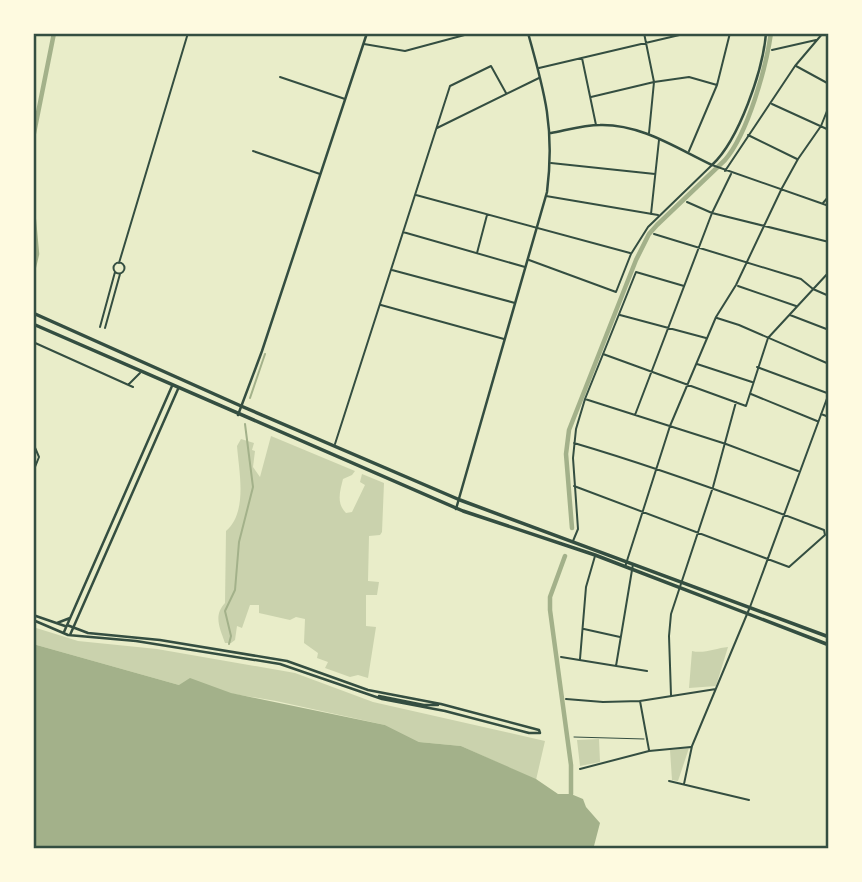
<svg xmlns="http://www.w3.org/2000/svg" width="862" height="882" font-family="'Noto Sans',sans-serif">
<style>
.green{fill:#cad2ad}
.water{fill:#a3b18a}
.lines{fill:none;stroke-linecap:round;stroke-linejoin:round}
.stream{stroke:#a3b18a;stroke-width:2}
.canal{stroke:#a3b18a;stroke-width:4.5}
.service{stroke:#344e41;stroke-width:1}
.minor{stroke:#344e41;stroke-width:2}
.tertiary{stroke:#344e41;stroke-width:2.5}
.secondary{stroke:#344e41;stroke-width:2.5}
.trunk{stroke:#344e41;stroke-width:3.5}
.neatline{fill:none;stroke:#344e41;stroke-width:2.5}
</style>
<rect width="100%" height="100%" fill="#e9edc9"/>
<path class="green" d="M271 436 355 471 352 475 343 479C340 491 336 503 346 513L352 512 365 485 360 482 362 474 384 483 382 532 380 535 369 536 368 581 379 582 377 595H366V626L376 627 368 678 358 675 350 677 325 668 328 662 317 658 318 653 304 643 305 619 296 617 290 620 259 613V605H250L242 628 237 626 235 640 231 643H225C220 628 213 616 225 603L226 531C248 512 239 472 237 446L241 439 254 443 252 450 255 451 253 467 260 477Z
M33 627 78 641 157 649 295 673 373 702 545 741 536 780 461 746 419 742 385 725 276 701 179 685 33 644Z
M728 647 716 686 689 688 692 651C704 654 716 648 728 647Z
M599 739 600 762 580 766 577 740Z
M689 748 678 781 672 780 670 750Z"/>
<path class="water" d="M33 644 179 685 190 678 231 693 385 725 419 742 461 746 536 779 558 794H571L583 799 586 807 600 823 594 846 605 849H33Z"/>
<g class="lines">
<path class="stream" d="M250 398 265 354
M229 644 231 636 225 611 235 590 239 542 253 487 245 424"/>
<path class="canal" d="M33 138 54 33
M33 210 37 254 33 271
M572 528 566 454 569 430 636 260 649 234 657 225 725 160C748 133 766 68 771 33
M565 556 550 597V610L571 765V794"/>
<path class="service" d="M574 737 644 739"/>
<path class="minor" d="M644 33 654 82 649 133
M364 44 405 51 472 33
M772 50 816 40
M582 58 596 125
M796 66 829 84
M539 68 688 33
M280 77 345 99
M591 97 654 82 689 77 717 85
M772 104 829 130
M437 128 539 78
M748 135 797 159
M253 151 320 174
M689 151 717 85 730 33
M551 163 655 174
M725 171 795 66 823 33
M416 195 630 253
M546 196 658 215
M687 202 712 213 829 242
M823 203 829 196
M651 214 659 140
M403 232 525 267
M654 234 801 279 813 289 829 296
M477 253 487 215
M529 260 616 292 631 254 648 227 712 165 829 206
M113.5 268a5.5 5.5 0 1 1 11 0a5.5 5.5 0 1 1-11 0Z
M119 263 188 33
M392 270 515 303
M738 286 796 306
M381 305 504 339
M620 315 706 338
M790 315 829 330
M717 318 739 325 829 364
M100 327 115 272
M105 328 120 274
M33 342 133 387
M603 354 746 406 768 338 829 272
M697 364 752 382
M757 367 827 393
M129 384 140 373
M751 394 817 421
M585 399 726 444 798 471
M821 414 829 417
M635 415 712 213 731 174
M33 443 39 457 33 472
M574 443C659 468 741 498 824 530L825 535 789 567 574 486
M335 444 450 86 491 66 506 93
M573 541 578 529 573 458 576 429 585 399 636 272 684 286
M625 567 670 426 716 317 736 285 782 188 798 159 821 126 829 106
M584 629 620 637
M561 657 647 671
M580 659 586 587 595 556
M616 666 633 564
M671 695 669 636 671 614 713 487 736 402
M566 699 603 702 640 701 716 689
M640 701 649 750
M580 769 649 751 691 747
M669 781 749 800
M684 784 692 746 750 607 829 393"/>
<path class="tertiary" d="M551 133C567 130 584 125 600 125 641 124 676 148 712 165 739 140 763 70 766 33
M238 415 262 351 367 33
M456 509 547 192C555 129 545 93 528 33"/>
<path class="secondary" d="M33 615 65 626
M33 620 68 635 136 641 280 664 382 699 445 711 529 733H540L539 730 441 704 368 690 287 661 160 640 88 633 67 625
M57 623 70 618
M64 632 172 386
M70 635 178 389
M379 696 424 705H438"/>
<path class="trunk" d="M33 313 241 406 460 500 829 637
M33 324 463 511 595 555 829 645"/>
</g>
<rect width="862" height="882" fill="none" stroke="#fefae0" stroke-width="70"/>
<rect x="35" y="35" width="792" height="812" class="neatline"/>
</svg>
